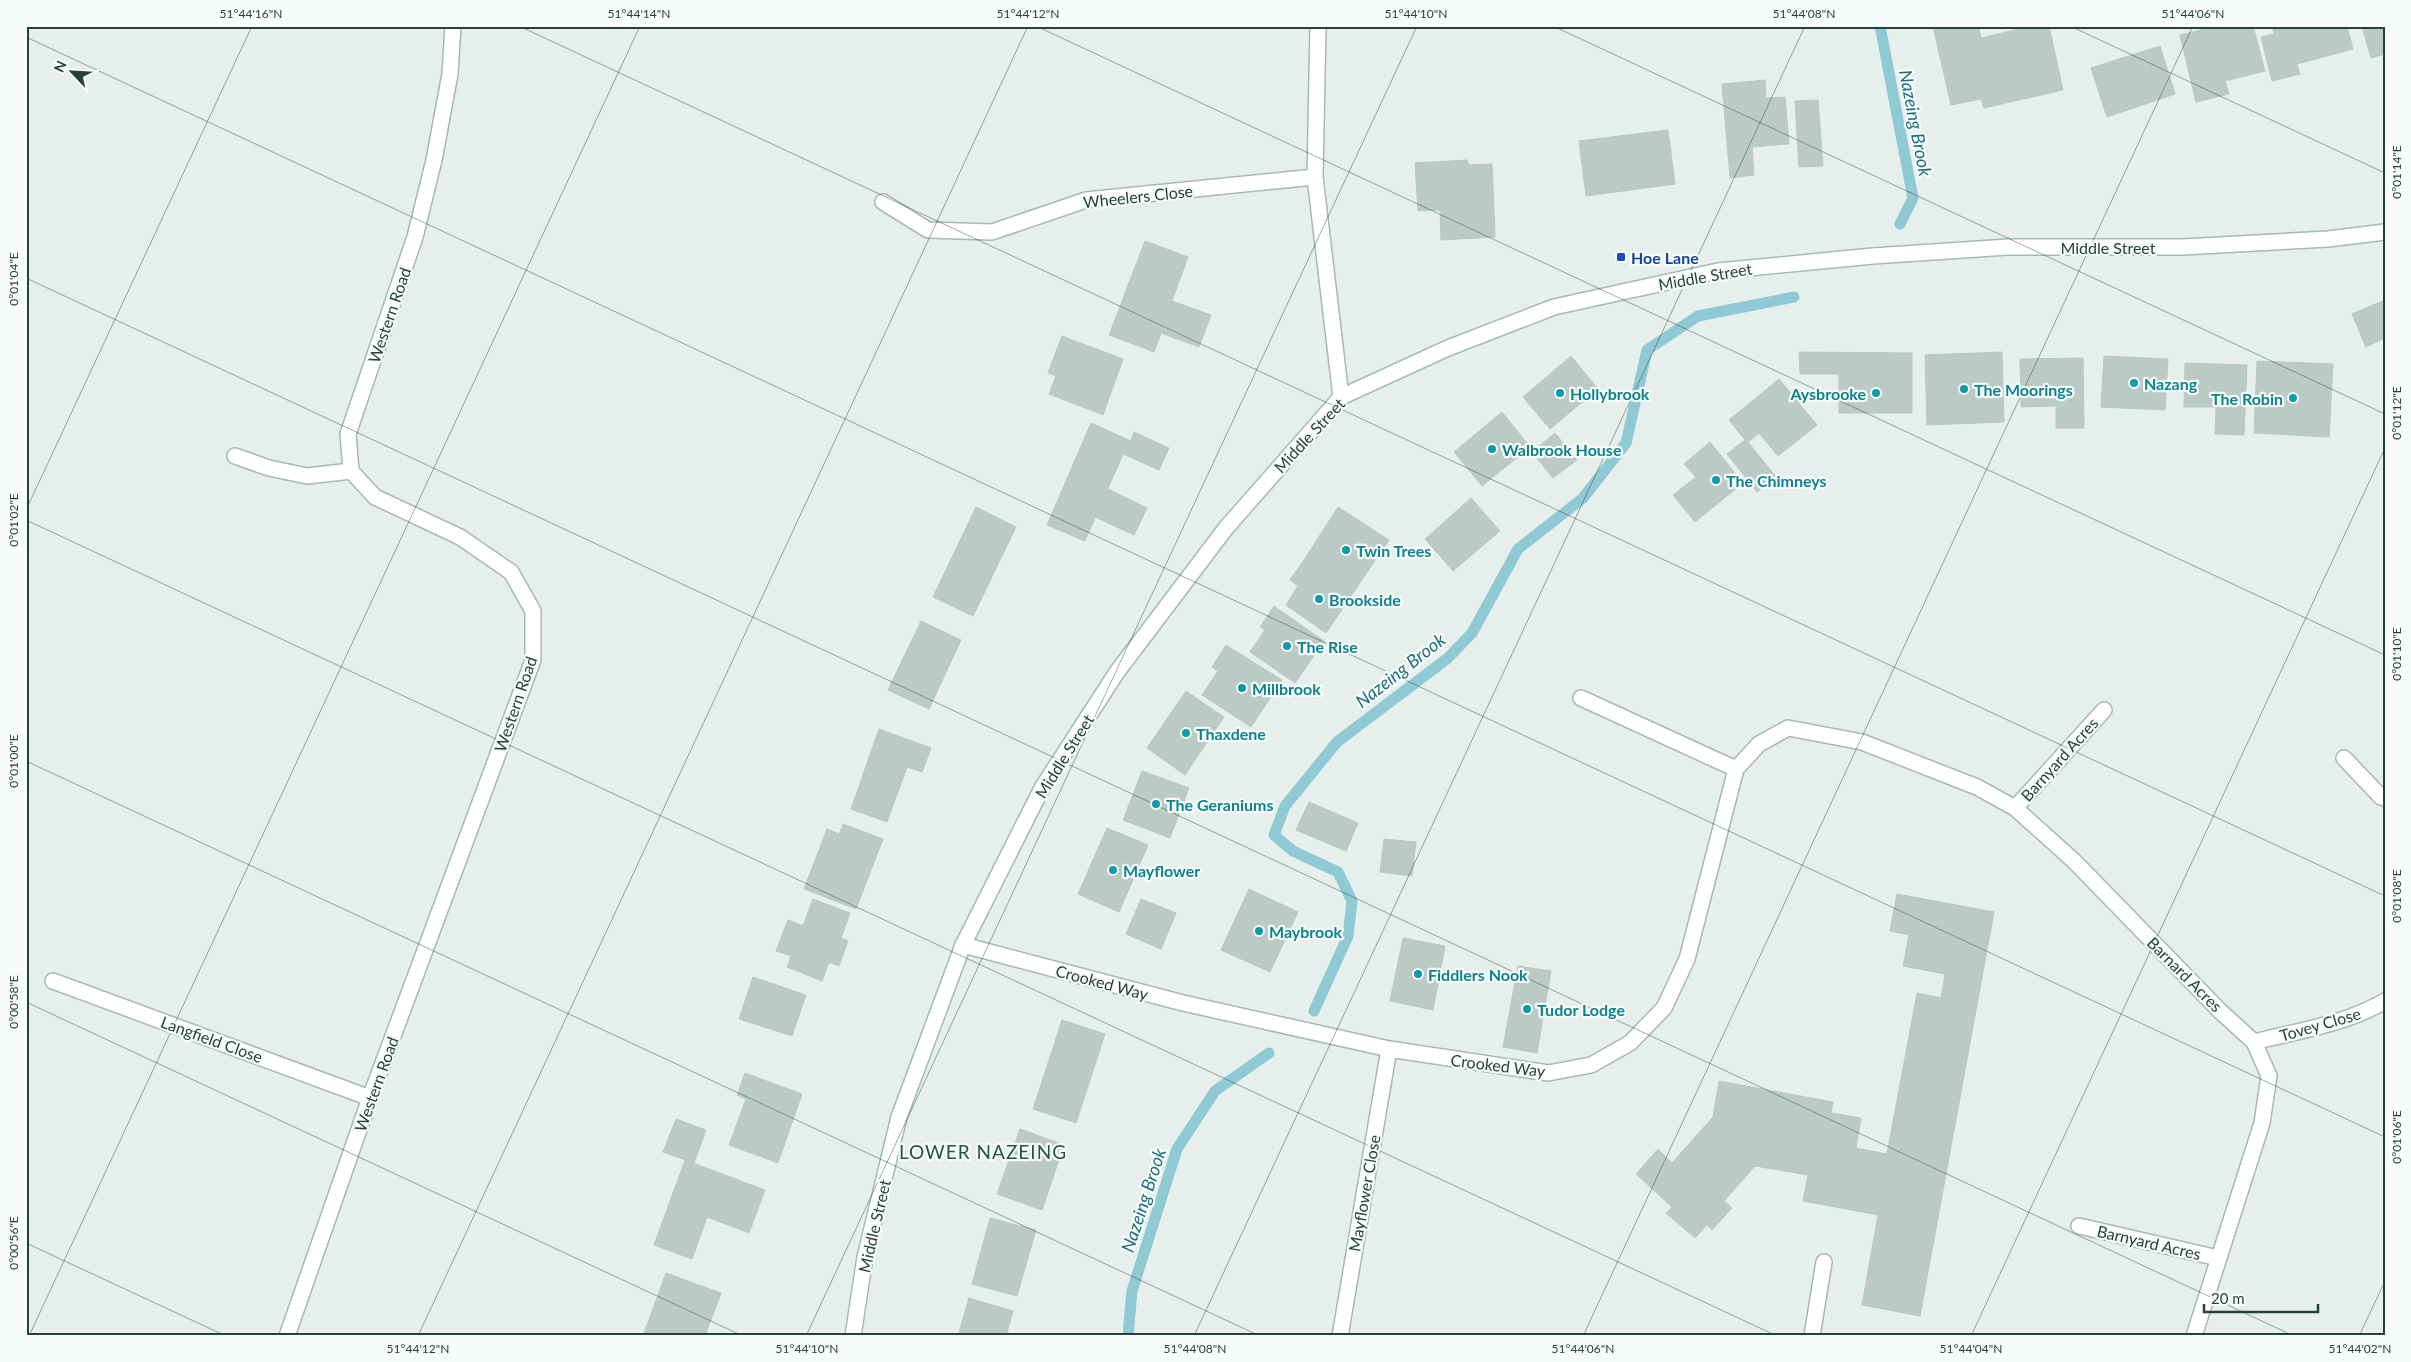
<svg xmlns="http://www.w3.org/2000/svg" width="2411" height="1362" font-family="Lato,sans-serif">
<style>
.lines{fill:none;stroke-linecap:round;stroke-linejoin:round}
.stream{stroke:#8ec9d4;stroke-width:11}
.building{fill:#bbcac4;stroke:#b8c9c2}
.lane-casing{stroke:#a8b8b2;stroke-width:18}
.street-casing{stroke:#a8b8b2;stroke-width:18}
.secondary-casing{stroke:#a4bbb3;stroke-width:18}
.lane{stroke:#fff;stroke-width:15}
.street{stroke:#fff;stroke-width:15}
.secondary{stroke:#fff;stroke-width:15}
.ticks{fill:none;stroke:#24423a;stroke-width:1;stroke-opacity:0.45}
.transit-dot{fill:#1a4fb4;stroke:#f7fbf9;stroke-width:2}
.culture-dot{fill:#0f9aa8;stroke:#f7fbf9;stroke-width:2}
.labels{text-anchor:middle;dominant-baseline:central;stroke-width:4.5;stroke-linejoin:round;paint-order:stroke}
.street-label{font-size:16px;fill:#24423a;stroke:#f7fbf9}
.transit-label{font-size:16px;font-weight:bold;fill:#164399;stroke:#f7fbf9;text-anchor:start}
.culture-label{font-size:16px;font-weight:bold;fill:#0d838f;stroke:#f7fbf9;text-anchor:start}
.water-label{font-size:18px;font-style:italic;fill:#1c6f80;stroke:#f7fbf9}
.quarter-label{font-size:19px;letter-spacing:1px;fill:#1f5548;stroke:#f7fbf9}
.neatline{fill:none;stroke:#24423a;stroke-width:2}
.ticks-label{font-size:12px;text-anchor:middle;fill:#24423a}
</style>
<rect width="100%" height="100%" fill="#e6efeb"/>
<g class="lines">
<path class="stream" d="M1880 26 1913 198 1900 224
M1314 1011 1348 936 1352 901 1338 872 1293 851 1274 835 1285 806 1337 742 1448 658 1472 633 1518 549 1583 498 1626 443 1647 350 1698 316 1794 297
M1128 1336 1132 1291 1177 1149 1215 1091 1269 1053"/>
</g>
<path class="building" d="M1933 26H1978L1981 38 2032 26H2049L2063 90 1984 108 1981 99 1951 105Z
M2218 26H2253L2265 71 2225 81 2229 94 2196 102 2180 35Z
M2272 26H2347L2353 49 2297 64 2300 74 2272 81 2261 37 2274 34Z
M2362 26H2385V54L2371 58Z
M2160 46 2175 94 2107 117 2091 68Z
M1765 80 1766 98 1785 97 1789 144 1752 147 1754 175 1730 178 1722 84Z
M1818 100 1823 166 1799 167 1795 101Z
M1668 130 1675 184 1586 196 1579 141Z
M1467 160 1469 165 1492 164 1495 237 1441 240 1440 210 1418 211 1415 163Z
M1145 241 1188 257 1172 301 1211 315 1199 347 1161 333 1154 352 1109 335Z
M2385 300V338L2366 347 2352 314Z
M1062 336 1123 359 1103 415 1049 394 1056 376 1048 373Z
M1799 352 1912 353V413H1839V374H1800Z
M2002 352 2004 422 1927 425 1925 355Z
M1571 356 1598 389 1550 429 1523 397Z
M2104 356 2168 359 2165 410 2101 407Z
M2083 358 2084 428H2056V406L2021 407 2020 359Z
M2257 361 2333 364 2329 437 2254 433Z
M2185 363 2247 365 2244 435 2215 434 2216 407H2184Z
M1779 379 1817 425 1778 456 1759 433 1748 442 1776 477 1757 492 1727 454 1745 440 1729 420Z
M1502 412 1530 447 1482 486 1454 452Z
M1091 423 1131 441 1134 432 1169 448 1159 470 1123 454 1085 541 1047 525Z
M1555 433 1577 460 1553 478 1532 452Z
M1710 442 1743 483 1695 522 1673 495 1696 477 1684 464Z
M1108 489 1147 508 1134 535 1095 517Z
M1471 498 1500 531 1453 571 1425 539Z
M976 507 1016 527 973 616 933 597Z
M1338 507 1389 540 1353 593 1304 560Z
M1304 560 1353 593 1326 633 1286 605 1298 586 1290 580Z
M1274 606 1324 641 1295 683 1250 652 1265 630 1260 627Z
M921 621 961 640 929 709 888 690Z
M1226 645 1282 680 1251 727 1202 695 1218 671 1212 667Z
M1186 691 1224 717 1185 775 1147 748Z
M879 729 931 748 922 772 907 767 887 822 851 809Z
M1142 771 1189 788 1170 838 1123 820Z
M1309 802 1358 823 1346 851 1296 830Z
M843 824 883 839 856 909 804 889 827 829 839 834Z
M1107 828 1148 845 1119 912 1078 894Z
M1384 839 1416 842 1412 876 1380 872Z
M1249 889 1298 912 1270 972 1221 950Z
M1897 894 1994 912 1920 1316 1862 1305 1878 1215 1803 1201 1808 1175 1755 1166 1724 1201 1732 1208 1712 1230 1707 1225 1695 1238 1666 1213 1672 1207 1636 1174 1658 1149 1672 1163 1713 1117 1719 1081 1833 1102 1831 1113 1861 1118 1856 1148 1887 1154 1917 993 1941 998 1945 974 1903 966 1909 935 1890 931Z
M813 899 850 913 841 938 848 941 839 966 829 962 822 981 787 967 791 956 776 951 788 920 803 926Z
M1141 899 1176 913 1161 949 1126 934Z
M1403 938 1445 946 1433 1010 1390 1001Z
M1518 966 1551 971 1537 1053 1503 1047Z
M753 977 806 995 792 1036 739 1019Z
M1062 1020 1105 1034 1076 1123 1033 1109Z
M745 1073 802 1094 778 1163 729 1145 746 1099 737 1095Z
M676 1119 706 1130 694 1163 663 1152Z
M1020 1129 1064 1145 1042 1210 997 1194Z
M685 1160 765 1190 749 1233 707 1217 692 1259 654 1245Z
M990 1218 1036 1230 1017 1296 972 1284Z
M666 1273 721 1293 705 1336H643Z
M969 1298 1013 1311 1006 1336H958Z"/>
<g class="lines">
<g class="lane-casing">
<path id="lane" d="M1812 1336 1824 1262"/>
</g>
<g class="street-casing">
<path id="street" d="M1318 26 1315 177 1341 397
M883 202 928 230 992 232 1086 200 1315 177
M235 456 269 468 307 476 351 471
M1581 698 1736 769
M2344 758 2381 797 2385 798
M2015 808 2104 710
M963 945 1183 1003 1389 1049 1548 1073 1591 1065 1630 1043 1664 1008 1687 959 1736 769 1759 744 1788 728 1862 742 1977 787 2015 808 2074 861 2221 1012 2254 1042 2269 1076 2262 1123 2194 1336
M53 981 370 1098
M2254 1042C2298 1031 2346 1024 2385 1001
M2079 1226 2218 1258
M287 1336 370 1098 533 660V611L511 572 460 537 375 497 351 471 348 434 415 237 434 160 450 74 453 26
M1340 1336 1389 1049"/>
</g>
<g class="secondary-casing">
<path id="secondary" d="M853 1336 865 1257 899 1117 963 945 1042 788 1117 672 1226 528 1341 397 1448 348 1554 307 1718 271 1873 256 2008 247H2183L2328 239 2385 232"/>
</g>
<use href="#lane" class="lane"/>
<use href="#street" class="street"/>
<use href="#secondary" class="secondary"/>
</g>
<path class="ticks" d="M519 26 2385 896M1036 26 2385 655M1553 26 2385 414M2070 26 2385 173M26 37 2385 1137M26 278 2294 1336M26 510 252 26M26 520 1777 1336M26 761 1260 1336M26 1002 743 1336M26 1243 226 1336M29 1336 640 26M418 1336 1028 26M806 1336 1417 26M1194 1336 1805 26M1583 1336 2193 26M1971 1336 2385 448M2359 1336 2385 1281"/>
<rect class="transit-dot" x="1616" y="252" width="10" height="10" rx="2.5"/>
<g class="culture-dot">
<circle cx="2134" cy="383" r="5"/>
<circle cx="1964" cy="389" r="5"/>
<circle cx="1560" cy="393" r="5"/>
<circle cx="1876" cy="393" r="5"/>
<circle cx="2293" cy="398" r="5"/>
<circle cx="1492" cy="449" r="5"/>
<circle cx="1716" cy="480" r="5"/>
<circle cx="1346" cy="550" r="5"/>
<circle cx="1319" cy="599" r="5"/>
<circle cx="1287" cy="646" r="5"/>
<circle cx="1242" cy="688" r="5"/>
<circle cx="1186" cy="733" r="5"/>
<circle cx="1156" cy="804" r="5"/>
<circle cx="1113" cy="870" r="5"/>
<circle cx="1259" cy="931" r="5"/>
<circle cx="1418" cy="974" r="5"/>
<circle cx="1527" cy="1009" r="5"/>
</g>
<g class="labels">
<g class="street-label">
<text transform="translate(1138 196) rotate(-6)">Wheelers Close</text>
<text x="2108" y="247">Middle Street</text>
<text transform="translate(1705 276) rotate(-10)">Middle Street</text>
<text transform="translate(389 315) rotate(-71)">Western Road</text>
<text transform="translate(1309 435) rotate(-47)">Middle Street</text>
<text transform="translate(515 704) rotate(-71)">Western Road</text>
<text transform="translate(1064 756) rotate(-58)">Middle Street</text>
<text transform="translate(2059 759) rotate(-48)">Barnyard Acres</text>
<text transform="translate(2185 974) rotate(45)">Barnard Acres</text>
<text transform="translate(1102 982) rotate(15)">Crooked Way</text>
<text transform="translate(2320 1024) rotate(-16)">Tovey Close</text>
<text transform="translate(212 1039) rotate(20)">Langfield Close</text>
<text transform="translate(1498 1065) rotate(7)">Crooked Way</text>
<text transform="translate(376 1084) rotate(-70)">Western Road</text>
<text transform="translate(1364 1193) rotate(-80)">Mayflower Close</text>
<text transform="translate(874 1226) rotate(-77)">Middle Street</text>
<text transform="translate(2149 1242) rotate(13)">Barnyard Acres</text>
</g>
<g class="transit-label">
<text x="1631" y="257">Hoe Lane</text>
</g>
<g class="culture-label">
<text x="2144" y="383">Nazang</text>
<text x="1974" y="389">The Moorings</text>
<text x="1570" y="393">Hollybrook</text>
<text x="1866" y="393" text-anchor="end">Aysbrooke</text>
<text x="2283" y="398" text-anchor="end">The Robin</text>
<text x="1502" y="449">Walbrook House</text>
<text x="1726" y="480">The Chimneys</text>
<text x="1356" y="550">Twin Trees</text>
<text x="1329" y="599">Brookside</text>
<text x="1297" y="646">The Rise</text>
<text x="1252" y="688">Millbrook</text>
<text x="1196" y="733">Thaxdene</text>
<text x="1166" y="804">The Geraniums</text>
<text x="1123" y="870">Mayflower</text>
<text x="1269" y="931">Maybrook</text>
<text x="1428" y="974">Fiddlers Nook</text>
<text x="1537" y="1009">Tudor Lodge</text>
</g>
<g class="water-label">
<text transform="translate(1916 123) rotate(79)">Nazeing Brook</text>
<text transform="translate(1400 670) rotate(-38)">Nazeing Brook</text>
<text transform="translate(1143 1200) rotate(-72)">Nazeing Brook</text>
</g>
<g class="quarter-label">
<text x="983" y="1151">LOWER NAZEING</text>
</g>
</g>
<rect width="2411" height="1362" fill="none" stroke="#f7fbf9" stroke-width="55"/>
<g transform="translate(72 72) rotate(295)" stroke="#f7fbf9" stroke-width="4" paint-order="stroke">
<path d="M0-4L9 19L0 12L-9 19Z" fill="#24423a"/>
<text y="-8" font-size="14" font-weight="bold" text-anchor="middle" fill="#24423a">N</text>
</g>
<path d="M2204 1304v8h114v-8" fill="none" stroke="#24423a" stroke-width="2.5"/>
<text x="2211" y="1304" font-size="15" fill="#24423a" stroke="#f7fbf9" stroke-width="4" paint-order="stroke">20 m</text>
<rect x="28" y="28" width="2356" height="1306" class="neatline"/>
<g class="ticks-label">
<text x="251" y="18">51°44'16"N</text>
<text x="639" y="18">51°44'14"N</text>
<text x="1028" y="18">51°44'12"N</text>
<text x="1416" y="18">51°44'10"N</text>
<text x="1804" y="18">51°44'08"N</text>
<text x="2193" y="18">51°44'06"N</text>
<text transform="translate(2397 172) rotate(-90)" y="4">0°01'14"E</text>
<text transform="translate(14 279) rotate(-90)" y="4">0°01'04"E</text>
<text transform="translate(2397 413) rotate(-90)" y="4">0°01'12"E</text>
<text transform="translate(14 520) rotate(-90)" y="4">0°01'02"E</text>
<text transform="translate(2397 654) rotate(-90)" y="4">0°01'10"E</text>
<text transform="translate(14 761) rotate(-90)" y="4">0°01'00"E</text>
<text transform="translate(2397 896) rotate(-90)" y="4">0°01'08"E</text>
<text transform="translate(14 1002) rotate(-90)" y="4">0°00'58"E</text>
<text transform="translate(2397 1137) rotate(-90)" y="4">0°01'06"E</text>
<text transform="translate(14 1243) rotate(-90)" y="4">0°00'56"E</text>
<text x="418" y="1353">51°44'12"N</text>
<text x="807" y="1353">51°44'10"N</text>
<text x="1195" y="1353">51°44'08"N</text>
<text x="1583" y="1353">51°44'06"N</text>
<text x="1971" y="1353">51°44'04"N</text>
<text x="2360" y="1353">51°44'02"N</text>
</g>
</svg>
